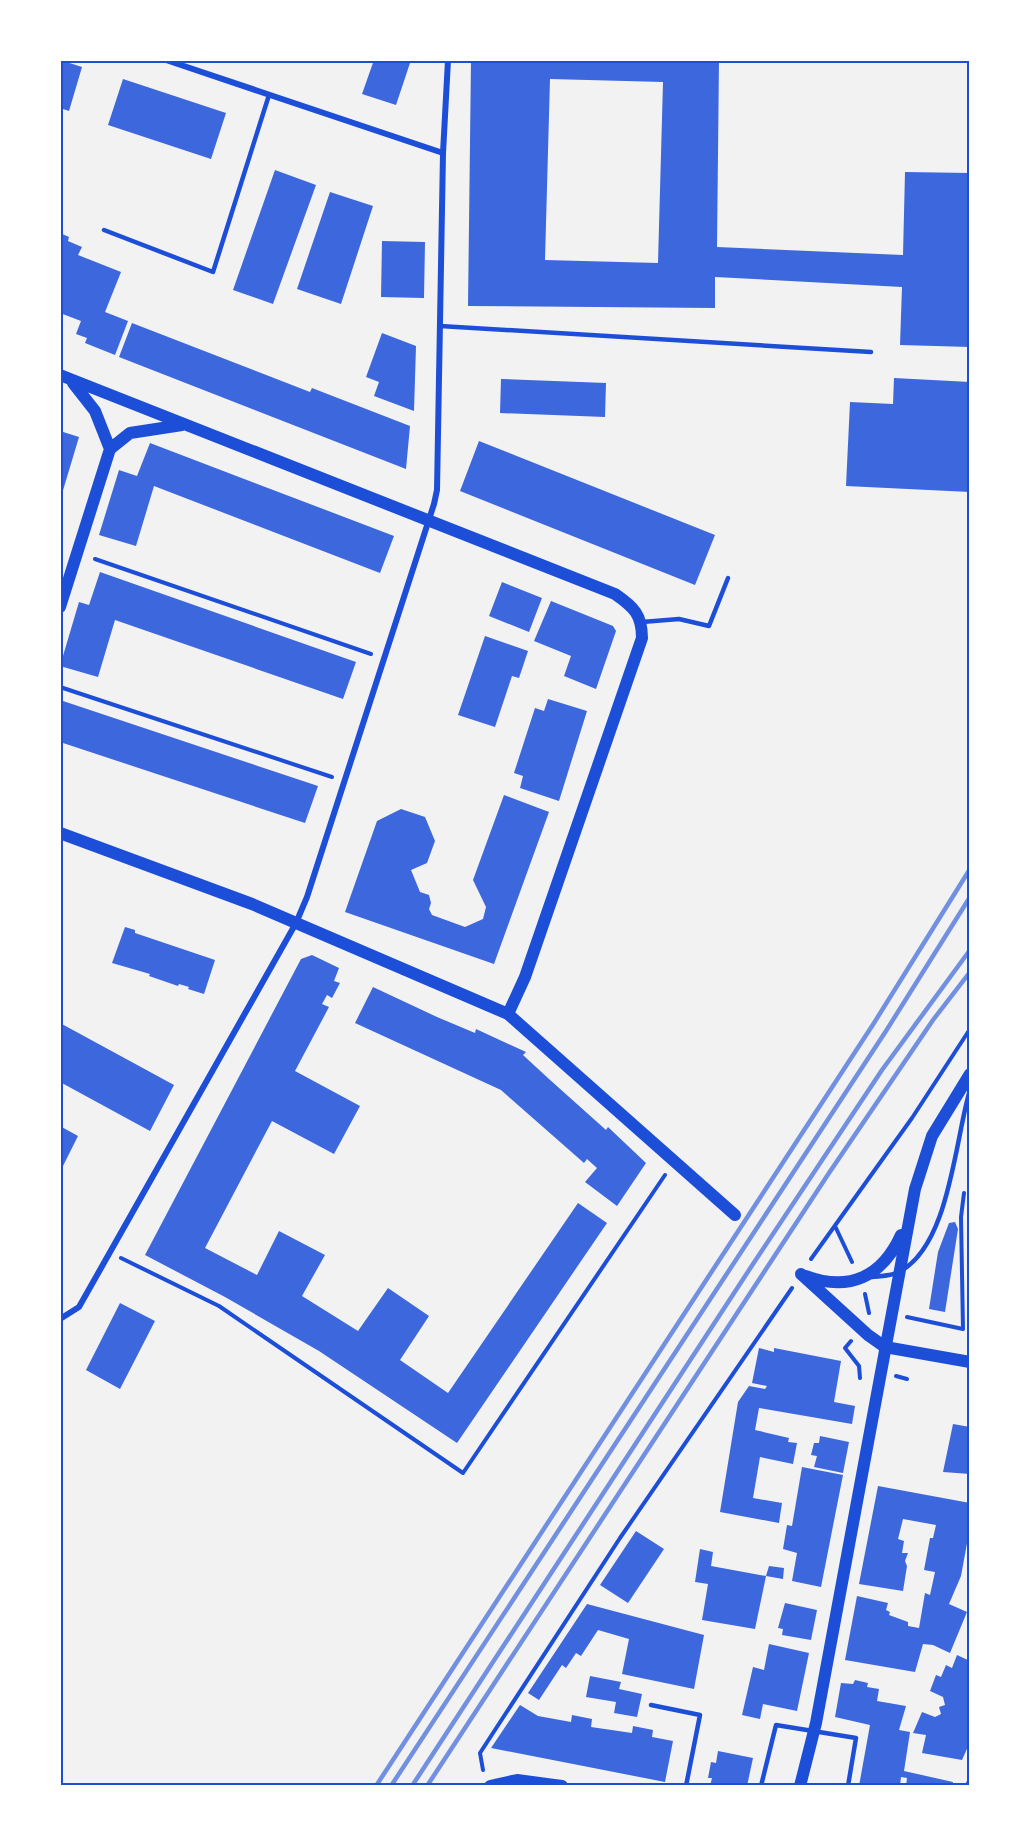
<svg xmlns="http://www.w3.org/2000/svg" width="1030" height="1846" font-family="'Nunito Sans',sans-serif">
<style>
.building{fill:#3d67dc;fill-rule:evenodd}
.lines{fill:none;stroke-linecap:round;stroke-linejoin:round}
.path{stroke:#1d4ed8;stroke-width:4}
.service{stroke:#1d4ed8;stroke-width:4.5}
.minor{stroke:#1d4ed8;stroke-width:6}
.secondary{stroke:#1d4ed8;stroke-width:12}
.tram{stroke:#7290e2;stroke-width:1.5}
.rail{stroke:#7290e2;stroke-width:4.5}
.neatline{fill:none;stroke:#1d4ed8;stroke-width:2}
</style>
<rect width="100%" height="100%" fill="#f2f2f2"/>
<path class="building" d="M60 60 82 67 69 111 60 108Z
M374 60H411L396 105 362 94Z
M471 60H719L717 247 903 255 905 172 970 173V347L900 345 902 287 715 277V308L468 306ZM550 79 663 82 658 263 545 260Z
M123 79 226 113 211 159 108 125Z
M275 170 316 185 273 304 233 290Z
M330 192 373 206 341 304 297 289Z
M60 233 69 237 68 241 82 247 78 255 121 272 105 312 128 321 115 355 85 343 87 338 76 334 81 321 60 313Z
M382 241 425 242 424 298 381 297Z
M132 323 310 392 312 388 410 426 406 469 119 357Z
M382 333 416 346 414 411 374 396 379 382 366 377Z
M894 378 970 382V492L846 486 850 402 893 404Z
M501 379 606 383 605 417 500 413Z
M60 431 79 437 61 497H60Z
M479 441 715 535 695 585 460 491Z
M150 443 394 536 380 573 154 486 136 546 99 535 119 470 137 476Z
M100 572 356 662 343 699 115 620 98 677 60 666 79 602 89 605Z
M502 582 542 598 529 632 489 616Z
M551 601 613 626 616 631 596 689 564 676 571 656 534 641Z
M485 636 528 651 519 678 512 676 495 727 458 715Z
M548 699 587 711 559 801 520 788 523 776 514 773 535 708 544 711Z
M60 700 318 786 305 823 60 742Z
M504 795 549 812 494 964 345 912 377 821 401 809 425 817 435 841 427 863 411 870 420 892 429 895 431 903 429 909 432 915 465 927 483 919 486 907 473 880Z
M125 927 135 930V933L215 960 204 994 188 989 189 987 179 984 178 986 149 976 150 974 112 963Z
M312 955 339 968 334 981 340 983 332 998 327 995 322 1004 329 1007 295 1071 360 1106 334 1154 272 1121 205 1248 257 1275 279 1231 325 1255 302 1296 358 1331 388 1288 429 1316 400 1360 448 1393 578 1203 607 1223 457 1443 319 1351 225 1297 145 1255 301 959Z
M373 987 437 1017 475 1033 476 1029 526 1052 523 1055 549 1079 606 1130 608 1127 646 1163 617 1206 585 1182 597 1168 587 1159 584 1163 501 1090 355 1023Z
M60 1023 174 1085 150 1131 60 1082Z
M60 1126 78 1136 60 1172Z
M955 1222 958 1229 945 1312 929 1309 938 1252 949 1223Z
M120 1303 155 1321 120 1389 86 1370Z
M759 1348 774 1352V1348L841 1361 834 1402 855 1406 852 1424 759 1408 755 1430 789 1438 788 1442 797 1443 793 1464 760 1457 753 1498 782 1503 779 1523 720 1512 738 1402 749 1386 765 1389 767 1386 752 1383Z
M953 1424 970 1427V1474L943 1472Z
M820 1436 849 1442 843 1473 814 1467 817 1456 811 1455 814 1443H819Z
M802 1467 843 1475 821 1587 792 1581 797 1553 783 1549 787 1525 792 1526Z
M878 1486 970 1503V1527L961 1576 949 1604 967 1612 950 1653 933 1645 923 1644 915 1672 845 1660 857 1596 888 1603 886 1610 890 1612 889 1615 908 1622V1626L919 1628 925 1593 930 1595 935 1572 924 1570 930 1538H933L936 1525 903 1519 898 1539 904 1541 902 1553H908L905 1561 907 1566 903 1591 859 1584Z
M636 1531 664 1549 628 1603 600 1585Z
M700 1549 713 1552 711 1566 766 1576 755 1629 702 1620 708 1584 695 1582Z
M769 1566 784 1568 783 1579 766 1576Z
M785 1603 817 1610 811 1640 782 1635 783 1629 778 1628Z
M587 1604 704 1635 694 1689 622 1674 629 1639 598 1630 581 1656 576 1653 566 1668 562 1665 539 1700 528 1693Z
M769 1644 809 1653 797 1711 763 1704 760 1719 742 1715 753 1667 764 1670Z
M957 1655 970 1661V1742L962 1760 922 1753 926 1735 913 1733 922 1712 935 1717 941 1714 939 1707 945 1705 943 1697 930 1691 936 1675 941 1677 946 1665 952 1668Z
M590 1676 621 1682 619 1689 642 1694 637 1717 614 1713 616 1702 586 1697Z
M855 1680 868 1683 867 1687 879 1689 877 1701 906 1706 899 1730 910 1732 904 1771 953 1782 952 1786H906L907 1778 901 1777 900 1786H859L870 1725 835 1717 841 1683 853 1684Z
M520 1705 538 1716 571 1722 572 1715 592 1719 591 1727 632 1733 633 1726 653 1730 652 1737 673 1741 665 1782 491 1748Z
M718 1751 753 1758 747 1786H710L712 1778H708L711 1762 716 1763Z"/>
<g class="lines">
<path class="path" d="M95 559 371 654
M60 687 332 777
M835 1226 852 1262
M121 1258 219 1306 463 1473 665 1175
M811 1259 912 1118 970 1029
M865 1294 869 1313
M907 1317 963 1329 961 1217 964 1193
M851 1341 845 1348 859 1366 860 1378
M896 1376 907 1379
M483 1770 480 1753 620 1538 792 1288"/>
<path class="service" d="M104 230 213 272 269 95
M440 326 871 352
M642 622 679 619 709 626 728 578
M872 1277C880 1276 892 1276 899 1272 950 1246 955 1138 970 1090
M651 1705 700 1715 686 1786
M761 1786 776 1725 856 1738 848 1786"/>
<path class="minor" d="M166 60 443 153
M60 1319 79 1307 296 923 307 897 434 504 437 490 443 153 448 60
M968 1786 970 1781"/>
<path class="secondary" d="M60 375 615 594C634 607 642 615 642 638L525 977 508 1014
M73 383 95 411 110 449
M60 607 110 449 130 433 182 425
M60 833 252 904 508 1014 735 1215
M801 1274 868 1335 885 1347 970 1362
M806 1276C849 1292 882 1277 901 1235
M490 1786 517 1780 562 1786
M800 1786 816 1723 915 1189 932 1136 970 1074"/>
<path class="tram" d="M970 1215V1279"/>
<path class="rail" d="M376 1786 874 1023 970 869
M391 1786 886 1031 970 897
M412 1786 753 1264 882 1070 970 950
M427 1786 829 1173 933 1020 970 972"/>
</g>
<rect width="1030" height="1846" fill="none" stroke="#ffffff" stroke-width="123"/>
<rect x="62" y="62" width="906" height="1722" class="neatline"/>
</svg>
